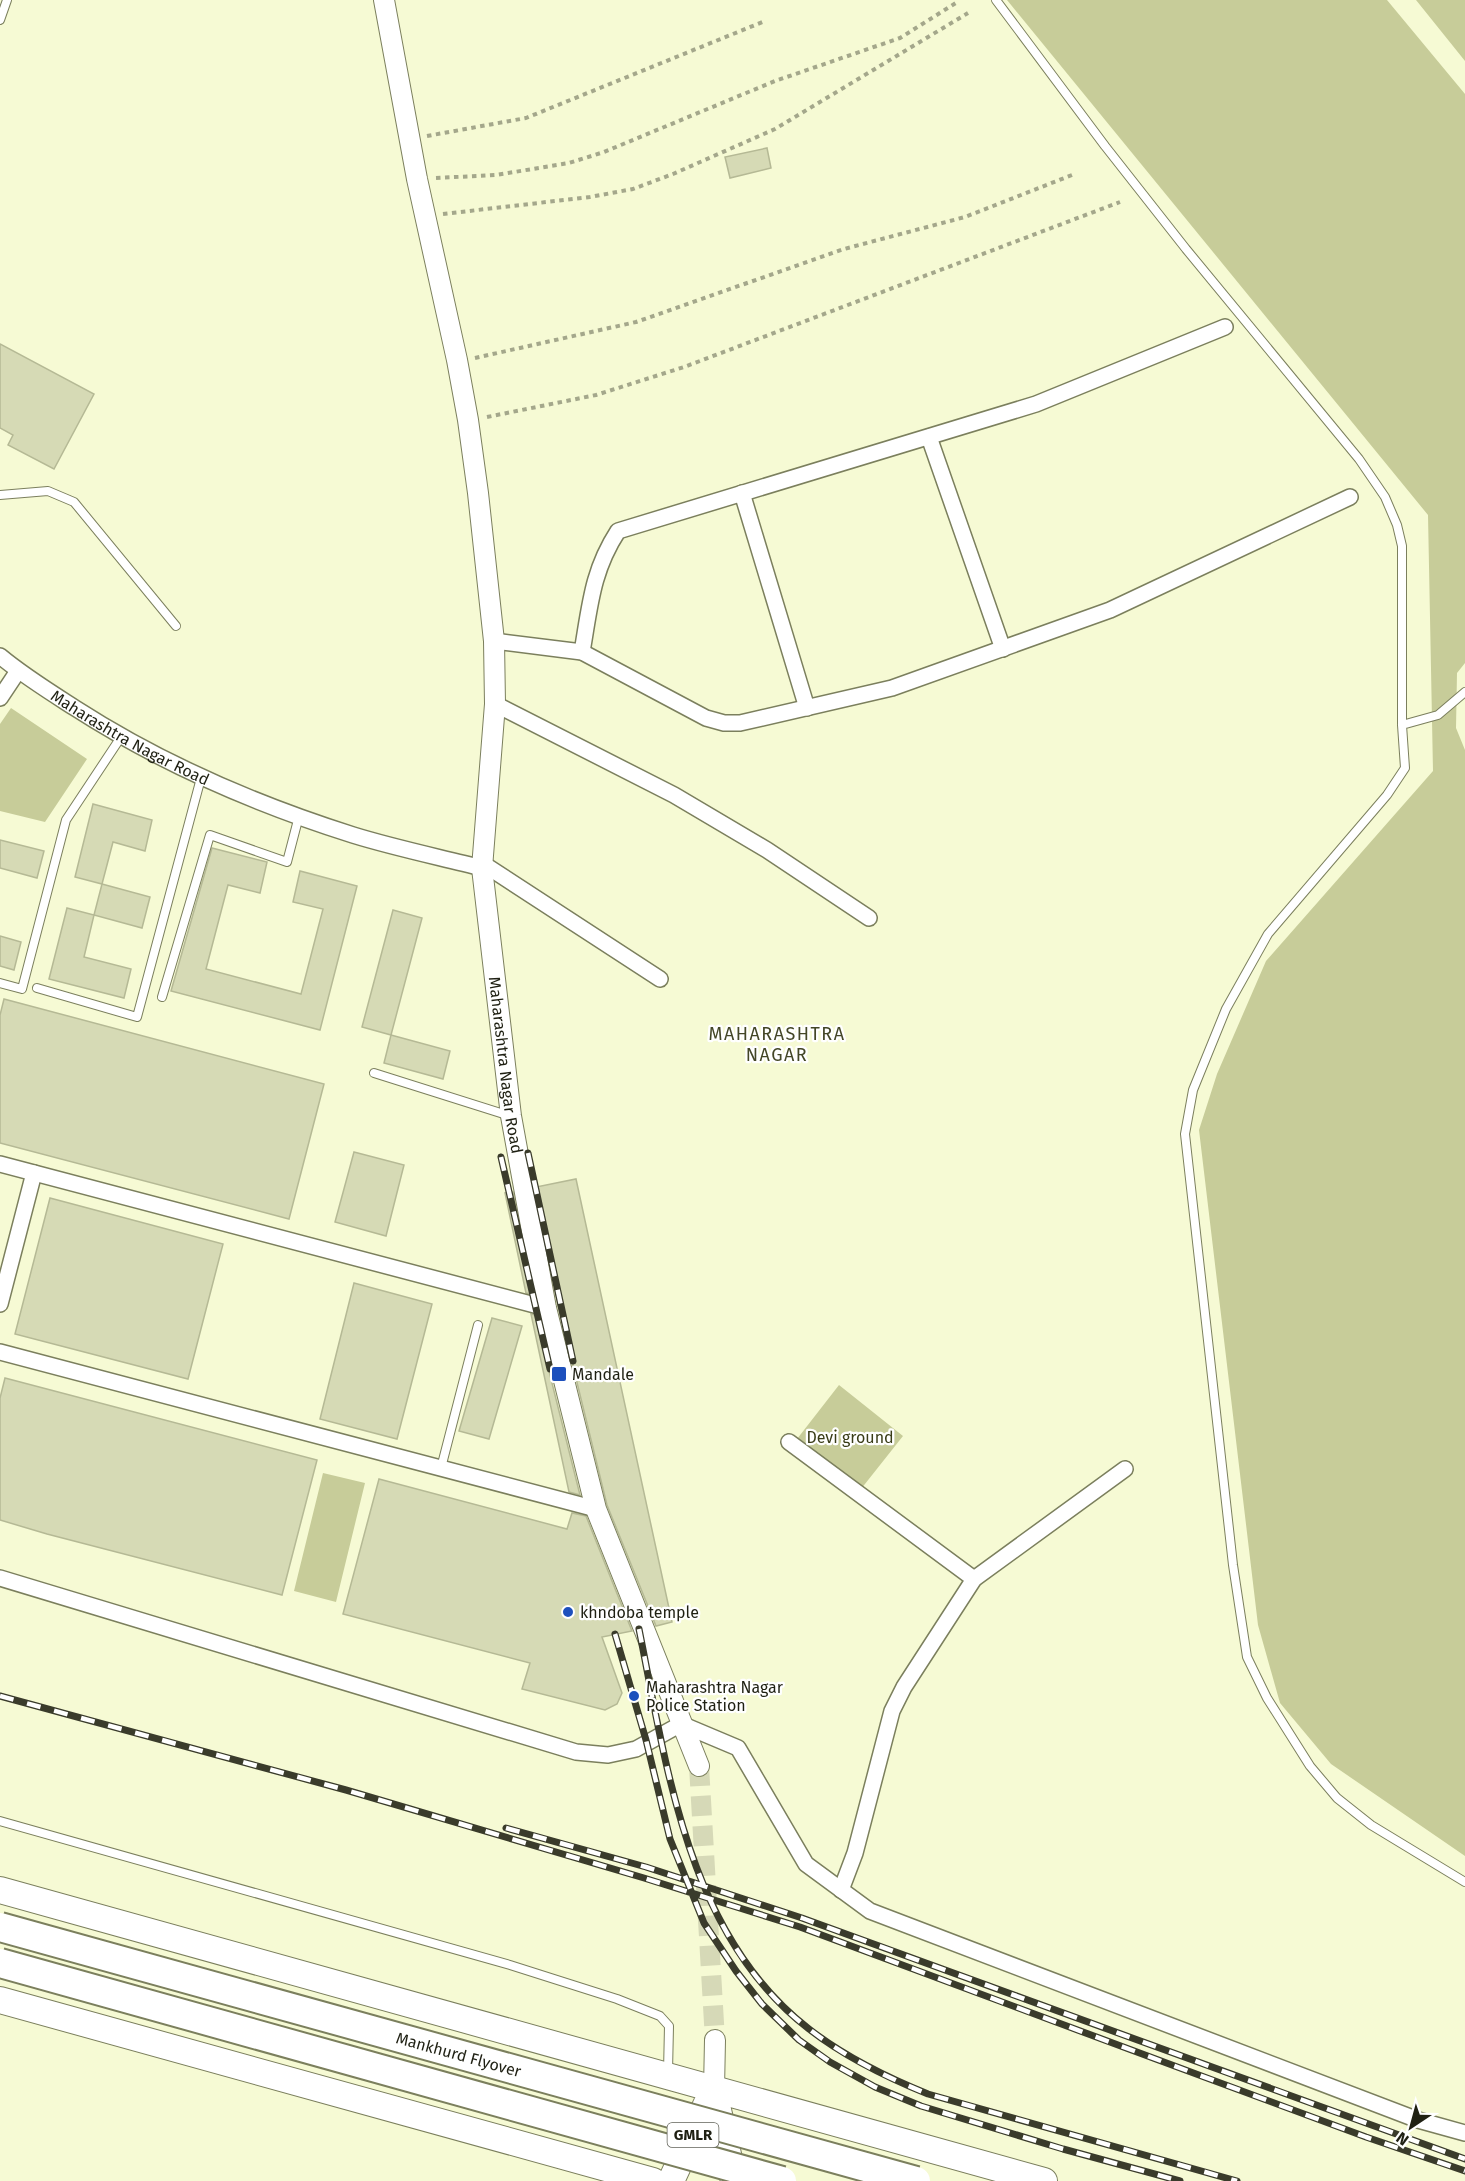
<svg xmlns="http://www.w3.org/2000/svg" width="1465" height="2181" font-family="'Fira Sans',sans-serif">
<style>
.green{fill:#c7cc99}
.building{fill:#d6dab5;stroke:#b5b995;stroke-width:1.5}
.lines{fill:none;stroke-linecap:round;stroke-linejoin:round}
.tertiary-tunnel{stroke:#d6d9b7;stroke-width:20;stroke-dasharray:20 10;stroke-linecap:butt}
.service-casing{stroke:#7b7f5d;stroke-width:10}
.minor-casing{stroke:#7b7f5d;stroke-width:18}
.tertiary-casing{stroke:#7b7f5d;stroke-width:22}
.trunk-casing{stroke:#7b7f5d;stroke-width:28}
.path{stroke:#a4a78b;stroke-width:4;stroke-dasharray:4.5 4.5;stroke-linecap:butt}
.service{stroke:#fff;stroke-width:8}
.minor{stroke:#fff;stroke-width:15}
.tertiary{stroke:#fff;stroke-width:20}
.trunk{stroke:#fff;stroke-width:26}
.rail-casing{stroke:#3a3b2b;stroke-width:7}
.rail{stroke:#fff;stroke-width:4.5;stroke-dasharray:14;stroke-linecap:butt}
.motorway-bridge-casing{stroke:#7b7f5d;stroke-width:32;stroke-linecap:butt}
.motorway-bridge{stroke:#fff;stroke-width:28}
.poi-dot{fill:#1d50bd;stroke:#fff;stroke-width:2}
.labels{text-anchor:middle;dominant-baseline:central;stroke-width:4.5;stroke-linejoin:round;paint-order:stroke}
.shield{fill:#fff;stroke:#62635a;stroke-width:1.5}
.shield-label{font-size:15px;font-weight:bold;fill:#1f2013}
.street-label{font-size:16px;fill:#1f2013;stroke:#fff}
.poi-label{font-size:16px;fill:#1f2013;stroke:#fff;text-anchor:start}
.park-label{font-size:16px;fill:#393c17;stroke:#fff}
.neighbourhood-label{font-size:18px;letter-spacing:1.5px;fill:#434626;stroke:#fff}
</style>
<rect width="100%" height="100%" fill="#f6fad4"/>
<path class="green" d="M1007 0H1387L1465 94V663L1457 673 1456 728 1465 750V1856L1331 1764 1280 1703 1258 1625 1199 1130 1217 1074 1266 961 1433 771 1428 515Z
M1416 0H1465V61Z
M11 708 87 759 45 822 0 811V724Z
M839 1385 903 1436 861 1489 797 1439Z
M323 1473 365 1483 336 1602 294 1591Z"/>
<path class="building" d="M767 148 771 168 730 178 725 157Z
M0 344 94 394 54 469 8 445 13 435 0 428Z
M93 804 152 820 145 851 113 842 102 884 75 877Z
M0 840 44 851 37 878 0 868Z
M212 848 267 862 260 893 228 885 206 969 301 994 323 909 293 902 300 871 357 886 320 1030 171 991Z
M102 884 150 897 142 928 94 915Z
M67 908 94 915 84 957 131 969 124 998 49 979Z
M393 910 422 918 391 1035 362 1027Z
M0 936 21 942 14 970 0 966Z
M4 999 324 1084 289 1219 0 1143V1015Z
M391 1035 450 1051 443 1079 384 1063Z
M354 1152 404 1165 386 1236 335 1222Z
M576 1179 672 1622 656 1626 607 1505 558 1305 536 1187Z
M513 1192 531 1294 526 1293 505 1193Z
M50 1198 223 1244 188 1379 15 1334Z
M354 1283 432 1304 397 1439 320 1419Z
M531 1314 535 1315 580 1495 569 1492Z
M492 1318 522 1326 489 1439 459 1431Z
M5 1378 317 1460 282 1595 47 1534 0 1520V1398Z
M379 1479 567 1529 572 1513 586 1516 632 1631 602 1637 622 1693 617 1704 605 1710 522 1689 530 1663 343 1614Z"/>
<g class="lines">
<path class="tertiary-tunnel" d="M699 1766 715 2040"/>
<g class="service-casing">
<path id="service" d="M996 0 1105 146 1186 249 1359 459 1385 497 1397 525 1402 546V725L1405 768 1387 795 1268 934 1226 1009 1193 1090 1185 1134 1233 1565 1247 1657 1267 1698 1310 1766 1337 1798 1371 1825 1465 1882
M0 20 7 0
M0 495 48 491 74 502 176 626
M1402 725 1438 715 1465 692
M0 983 22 989 66 820 121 737
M37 988 137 1017 201 778
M162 997 210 835 287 862 299 816
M374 1073 510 1116
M441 1468 478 1325
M0 1821 510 1965 617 1999 660 2016 669 2026 668 2072"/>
</g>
<g class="minor-casing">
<g id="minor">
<path d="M929 437 1003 649"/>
<path d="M742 493 807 708"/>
<path d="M494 641 582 652 706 718 724 723H740L892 688 1110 610 1350 497"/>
<path d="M582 652C590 606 592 571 618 531L1036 404 1225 327"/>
<path id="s1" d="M0 656C24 676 50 692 75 708 162 764 255 804 353 835 395 848 439 857 482 868"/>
<path d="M0 698 18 671"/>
<path d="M495 704 674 795 767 850 869 918"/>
<path d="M482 863 660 979"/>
<path d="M0 1164 546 1308"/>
<path d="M0 1304 34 1173"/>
<path d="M0 1352 596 1509"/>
<path d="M789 1442 974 1579"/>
<path d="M0 1578 576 1752 608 1755 636 1749 681 1724 738 1748 806 1864 870 1911 1418 2120 1465 2133"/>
<path d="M841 1890 855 1853 892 1711 904 1687 974 1579 1125 1469"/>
</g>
</g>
<g class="tertiary-casing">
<g id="tertiary">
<path id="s2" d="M384 0 417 179 457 360 468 420 478 493 494 641 495 704 482 868 511 1116 546 1308 596 1509 699 1766"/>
<path d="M714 2089 715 2040"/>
</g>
</g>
<g class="trunk-casing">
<path id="trunk" d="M0 1890 1044 2181
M0 2000 653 2181
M718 2110 734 2181
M671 2181 707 2103"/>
</g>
<path class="path" d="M427 136 526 118 765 21
M436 178 496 175 569 163 604 152 775 81 900 38 959 1
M443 214 590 197 633 189 673 174 775 129 968 13
M475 358 636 322 844 249 965 217 1072 175
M487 417 596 395 684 367 1120 202"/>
<use href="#service" class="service"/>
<use href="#minor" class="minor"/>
<use href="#tertiary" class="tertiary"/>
<use href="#trunk" class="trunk"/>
<g class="rail-casing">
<path id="rail" d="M528 1153 573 1361
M501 1157 550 1369
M639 1629C667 1769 688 1936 809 2029 845 2057 886 2077 928 2094L1237 2181
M615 1634 646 1740 670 1839 704 1923 736 1971 762 2004 799 2040 830 2062 875 2087 921 2106 1063 2149 1180 2181
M0 1696 346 1790 644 1878 800 1927 1366 2137 1465 2171
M506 1828 646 1867 802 1918 1465 2159"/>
</g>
<use href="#rail" class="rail"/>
<g class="motorway-bridge-casing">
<g id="motorway-bridge">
<path id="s3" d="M0 1927 916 2181"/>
<path d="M0 1963 782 2181"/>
</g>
</g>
<use href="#motorway-bridge" class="motorway-bridge"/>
</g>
<g class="poi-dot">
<rect x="551" y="1366" width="16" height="16" rx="3"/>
<circle cx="568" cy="1612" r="6"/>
<circle cx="634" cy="1696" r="6"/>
</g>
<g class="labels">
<rect class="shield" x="667.5" y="2123" width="51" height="24" rx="4.5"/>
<g class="shield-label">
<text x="693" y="2135">GMLR</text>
</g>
<g class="street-label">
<text stroke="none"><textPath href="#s1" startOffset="154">Maharashtra Nagar Road</textPath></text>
<text stroke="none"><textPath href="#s2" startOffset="1077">Maharashtra Nagar Road</textPath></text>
<text stroke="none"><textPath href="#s3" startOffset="476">Mankhurd Flyover</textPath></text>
</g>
<g class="poi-label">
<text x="572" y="1374">Mandale</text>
<text x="580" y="1612">khndoba temple</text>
<text x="646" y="1687">Maharashtra Nagar<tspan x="646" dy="18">Police Station</tspan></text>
</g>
<g class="park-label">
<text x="850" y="1437">Devi ground</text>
</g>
<g class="neighbourhood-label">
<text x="777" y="1034">MAHARASHTRA<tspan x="777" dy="21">NAGAR</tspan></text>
</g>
</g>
<g transform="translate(1411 2127) rotate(216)" stroke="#ffffff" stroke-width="4.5" paint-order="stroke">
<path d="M0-4.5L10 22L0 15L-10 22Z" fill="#1f2013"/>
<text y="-9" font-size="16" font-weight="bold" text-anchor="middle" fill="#1f2013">N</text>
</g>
</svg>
